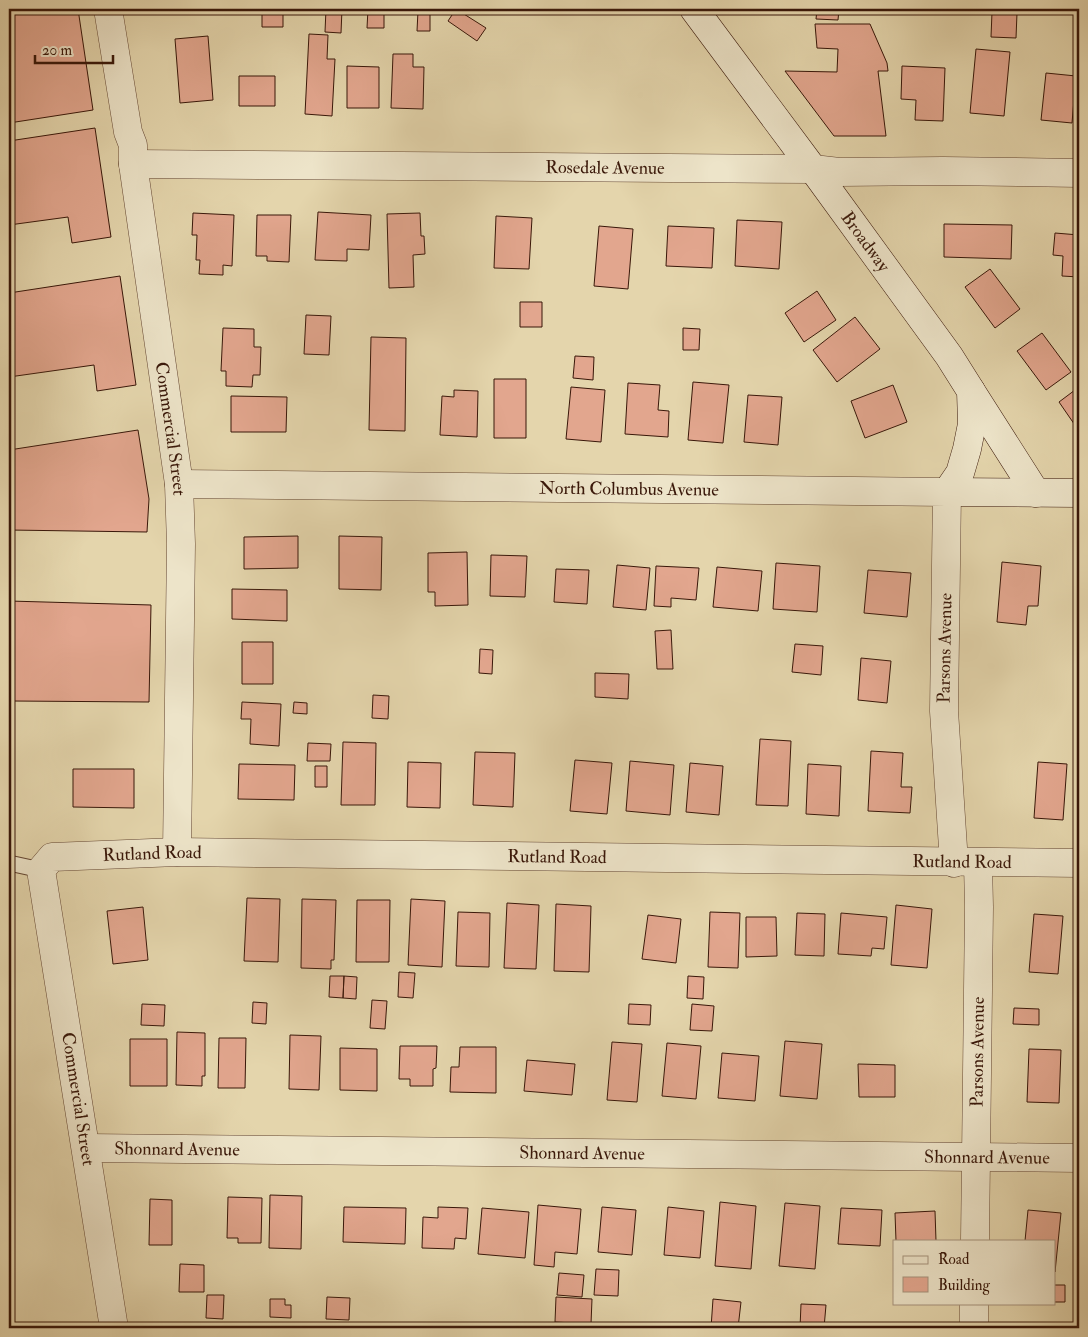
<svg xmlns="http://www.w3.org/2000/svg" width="1088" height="1337" font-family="'IM FELL Double Pica',serif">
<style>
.building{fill:#e2a68e;stroke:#391709}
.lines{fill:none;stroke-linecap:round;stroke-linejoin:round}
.lane-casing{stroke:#644632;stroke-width:17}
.street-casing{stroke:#644632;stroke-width:29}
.secondary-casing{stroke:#391709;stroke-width:29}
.lane{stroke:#ede4c9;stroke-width:15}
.street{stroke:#ede4c9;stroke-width:28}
.secondary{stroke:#ede4c9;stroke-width:28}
.labels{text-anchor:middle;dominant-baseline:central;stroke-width:4;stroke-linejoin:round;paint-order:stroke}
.street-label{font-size:18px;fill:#391709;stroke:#ede4c9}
</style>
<rect width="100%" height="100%" fill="#e4d5ac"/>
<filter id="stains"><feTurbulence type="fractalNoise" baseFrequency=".004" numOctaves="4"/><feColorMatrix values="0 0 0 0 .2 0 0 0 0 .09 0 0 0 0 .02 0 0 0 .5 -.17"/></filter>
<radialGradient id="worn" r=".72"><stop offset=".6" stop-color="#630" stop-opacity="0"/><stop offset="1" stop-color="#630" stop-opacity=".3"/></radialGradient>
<path class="building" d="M9 9H78L93 110 9 123Z
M262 9H283V27H262Z
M326 9H342L341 33 325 32Z
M368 9H384V28H367Z
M456 9 486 28 477 41 448 21Z
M817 9H839L838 20 816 19Z
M418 11 430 12V31H417Z
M992 12 1017 13 1016 38 991 37Z
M815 24H870L887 63 888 71H878L886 136H834L785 71 837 72 838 49 817 48Z
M309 34 328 35 327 59H335L332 116 305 114Z
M208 36 213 100 180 103 175 39Z
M976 49 1010 52 1004 116 970 113Z
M393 54H413V67H424L423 109 391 108Z
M347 66 379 67V108H347Z
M902 66 945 68 943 121 915 120 916 100 901 99Z
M1046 73 1076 76 1072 123 1041 120Z
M239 76H275V106H239Z
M95 128 111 237 72 243 68 217 9 225V141Z
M318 212 371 215 369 250 347 249V261L315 260Z
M193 213 234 215 232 266 223 265V275L199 274 200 260H196L197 235H192Z
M420 213 421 236H424L425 254 413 255 414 287 389 288 387 214Z
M257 215H291L289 262 267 261V256H256Z
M496 216 532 218 529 269 494 268Z
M737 220 782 222 779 269 735 266Z
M944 224 1012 225 1011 259 944 257Z
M599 226 633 229 628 289 594 286Z
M668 226 714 228 712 268 666 266Z
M1055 233 1079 235V277L1062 276 1063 256 1053 255Z
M990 269 1020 309 995 328 965 287Z
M120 276 136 385 97 391 94 365 9 377V293Z
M817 291 836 320 804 342 785 313Z
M520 302H542V327H520Z
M306 315 331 316 329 355 304 354Z
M855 317 880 349 837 382 813 350Z
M223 328 254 329V347H261L260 375H253L252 387 226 386V371H221Z
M683 328 700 329 699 350H683Z
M1042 333 1071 372 1046 390 1017 351Z
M371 337 406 338 405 431 369 430Z
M575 356 594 357 593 380 573 378Z
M494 379H526V438H494Z
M693 382 729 385 723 443 688 440Z
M628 383 660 385 658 410 669 411 668 437 625 434Z
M893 385 907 422 865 438 851 401Z
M571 387 605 390 601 442 566 439Z
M1079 387V431L1059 402Z
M454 390 478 391 477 437 440 435 442 396 454 397Z
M748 395 782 397 778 445 744 442Z
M231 396 287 397 286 432H231Z
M138 430 149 499 147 532 9 530V450Z
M298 536V568L244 569V537Z
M339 536 382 537 381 590 339 589Z
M467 552 468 605 435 606V592H428V553Z
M491 555 527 556 525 597 490 596Z
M1002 562 1041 566 1038 606H1028L1026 625 997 622Z
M776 563 820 566 817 612 773 609Z
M617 565 650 568 646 610 613 607Z
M656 566 699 568 696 600 671 598V607L654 606Z
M717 567 762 571 758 611 713 607Z
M556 569 589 570 587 604 554 602Z
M868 570 911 573 907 617 864 613Z
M232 589 287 590V621L232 619Z
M9 601 151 605 149 702 13 701 9 672Z
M671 630 673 669H657L655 631Z
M242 642H273V684H242Z
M795 644 823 646 821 675 792 672Z
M480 649 493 650 492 674 479 673Z
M861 658 891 661 887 703 858 700Z
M595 673 629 674 628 699 595 697Z
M373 695 389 696 388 719 372 718Z
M242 702 281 704 279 746 250 744 251 719H241Z
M294 702 307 703V714L293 713Z
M760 739 791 741 788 806 756 805Z
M343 742 376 743 375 805H341Z
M308 743 331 744 330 761H307Z
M871 751 903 753 901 787H912L910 813 868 811Z
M475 752 515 753 513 807 473 805Z
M575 760 612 763 607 814 570 811Z
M630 761 674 765 670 815 626 811Z
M408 762 441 763 440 808 407 807Z
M1038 762 1067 764 1063 820 1034 818Z
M690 763 723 766 719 815 686 812Z
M239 764 295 765 294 800 238 799Z
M808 764 841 766 839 816 806 814Z
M315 766H327V787H315Z
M73 769H134V808L73 807Z
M247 898 280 899 278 962 244 961Z
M302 899 336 900 334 960H331V969L301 968Z
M411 899 445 901 442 967 408 965Z
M357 900H390L389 962H356Z
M507 903 539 905 536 969 504 968Z
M556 904 591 906 589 972 554 971Z
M896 905 932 909 927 968 891 965Z
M143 907 148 960 113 964 107 911Z
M458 912 490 913 489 967 456 966Z
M710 912 740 913 738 968 708 967Z
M797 913 825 914 824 956 795 955Z
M841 913 887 917 884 949 872 948 871 956 838 954Z
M1034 914 1063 916 1058 974 1029 972Z
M648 915 681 919 676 963 642 959Z
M746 917H776L777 956 746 957Z
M399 972 415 973 413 998 398 997Z
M330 976H344L343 998 329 997Z
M344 976 357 977 356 999 343 998Z
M688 976 704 977 703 999 687 998Z
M372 1000 387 1001 385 1029 370 1028Z
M253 1002 267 1003 266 1024 252 1023Z
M142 1004 165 1005 164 1026 141 1025Z
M629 1004 651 1005 650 1025 628 1024Z
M692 1004 714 1006 712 1031 690 1030Z
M1014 1008 1039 1009V1025L1013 1024Z
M177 1032 205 1033V1076H202V1086L176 1085Z
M290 1035 321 1036 319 1090 289 1089Z
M219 1038H246L245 1088H218Z
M130 1039H167V1086H130Z
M785 1041 822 1044 817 1099 780 1096Z
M612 1042 642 1044 637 1102 607 1100Z
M667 1043 701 1046 696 1099 662 1096Z
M400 1046H437L436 1068 433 1069V1086H410V1079H399Z
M460 1047H496V1093L450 1092 451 1067H459Z
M340 1048 377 1049V1091L340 1090Z
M1029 1049 1061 1050 1059 1103 1027 1102Z
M722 1053 759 1056 755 1101 718 1098Z
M527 1060 575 1064 572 1095 524 1091Z
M858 1064 895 1065V1097H859Z
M270 1195 302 1196 301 1249 269 1248Z
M228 1197 262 1198 261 1243H238V1238H227Z
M150 1199 172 1200V1245H149Z
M720 1202 756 1206 751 1269 715 1266Z
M785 1203 820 1206 815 1269 779 1266Z
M538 1205 581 1209 577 1254 555 1252 554 1267 534 1265Z
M344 1207 406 1208 405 1244 343 1242Z
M438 1207 468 1208 466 1239 455 1238 454 1249 422 1248 423 1217 438 1218Z
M602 1207 636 1210 632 1255 598 1252Z
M668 1207 704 1211 700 1258 664 1255Z
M482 1208 529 1212 525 1258 478 1254Z
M841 1208 882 1210 880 1246 838 1244Z
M1028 1210 1061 1213 1055 1272 1054 1241H1025Z
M935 1211 936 1241H896L895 1213Z
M180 1264 204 1265V1292H179Z
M596 1269 619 1270 618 1296 594 1295Z
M559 1273 584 1275 582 1297 557 1295Z
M1054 1285H1065V1302H1054Z
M207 1295H224L223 1319 206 1318Z
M327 1297 350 1298 349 1320 326 1319Z
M556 1297 592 1299 591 1324 555 1322Z
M270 1299H285V1305H291V1318L270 1317Z
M713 1299 741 1302 738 1328H711Z
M801 1304 826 1305 824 1328H800Z"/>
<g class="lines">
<g class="lane-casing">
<path id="lane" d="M9 863 41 870"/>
</g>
<g class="street-casing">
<g id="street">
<path id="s1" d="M108 9 128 132 133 145V164L179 484 181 544 177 852"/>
<path id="s2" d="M133 164 813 169 839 172 943 171 1079 173"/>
<path id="s3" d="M179 484 947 492 944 711 954 863"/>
<path id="s4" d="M86 1148 1079 1158"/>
<path id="s5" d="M975 1241 979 907 978 863"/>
<path id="s6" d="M114 1328 41 870 52 857 177 852 1079 863"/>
<path d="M974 1328V1303"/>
</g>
</g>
<g class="secondary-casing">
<g id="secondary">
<path id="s7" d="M694 9 813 169 949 356 971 391 972 424 967 449 960 473 947 492"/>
<path d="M971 391 1036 493"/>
<path d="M947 492 1079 493"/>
</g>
</g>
<use href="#lane" class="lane"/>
<use href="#street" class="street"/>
<use href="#secondary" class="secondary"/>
</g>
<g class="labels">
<g class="street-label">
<text stroke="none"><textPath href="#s2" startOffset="472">Rosedale Avenue</textPath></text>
<text stroke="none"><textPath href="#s7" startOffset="289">Broadway</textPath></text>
<text stroke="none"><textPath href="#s1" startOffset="425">Commercial Street</textPath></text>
<text stroke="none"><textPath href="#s3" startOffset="450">North Columbus Avenue</textPath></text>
<text transform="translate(945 648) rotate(-89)">Parsons Avenue</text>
<text stroke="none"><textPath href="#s6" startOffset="581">Rutland Road</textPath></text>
<text stroke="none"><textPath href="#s6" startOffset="986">Rutland Road</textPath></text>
<text stroke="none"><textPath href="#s6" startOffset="1391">Rutland Road</textPath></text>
<text stroke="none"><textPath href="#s5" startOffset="189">Parsons Avenue</textPath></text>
<text transform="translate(78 1099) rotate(81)">Commercial Street</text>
<text stroke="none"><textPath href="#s4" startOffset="91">Shonnard Avenue</textPath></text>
<text stroke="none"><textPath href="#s4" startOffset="496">Shonnard Avenue</textPath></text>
<text stroke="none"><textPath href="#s4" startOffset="901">Shonnard Avenue</textPath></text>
</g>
</g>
<rect width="1088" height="1337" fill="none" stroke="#e4d5ac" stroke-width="30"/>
<rect x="10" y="10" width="1068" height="1317" fill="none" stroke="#391709" stroke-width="2.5"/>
<rect x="15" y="15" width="1058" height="1307" fill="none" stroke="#391709"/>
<rect x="893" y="1240" width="162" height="65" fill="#ede4c9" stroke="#a5927c"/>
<rect x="903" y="1256" width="25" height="8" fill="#ede4c9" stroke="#a5927c"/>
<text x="938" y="1264" font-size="15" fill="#391709">Road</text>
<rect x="903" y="1277" width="25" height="15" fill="#e2a68e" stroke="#a5927c"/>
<text x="938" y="1290" font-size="15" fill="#391709">Building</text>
<path d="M35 55v8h78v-8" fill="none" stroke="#391709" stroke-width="2.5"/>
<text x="42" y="55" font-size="15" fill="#391709" stroke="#ede4c9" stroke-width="4" paint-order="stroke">20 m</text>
<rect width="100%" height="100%" filter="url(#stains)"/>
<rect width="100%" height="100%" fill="url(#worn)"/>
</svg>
